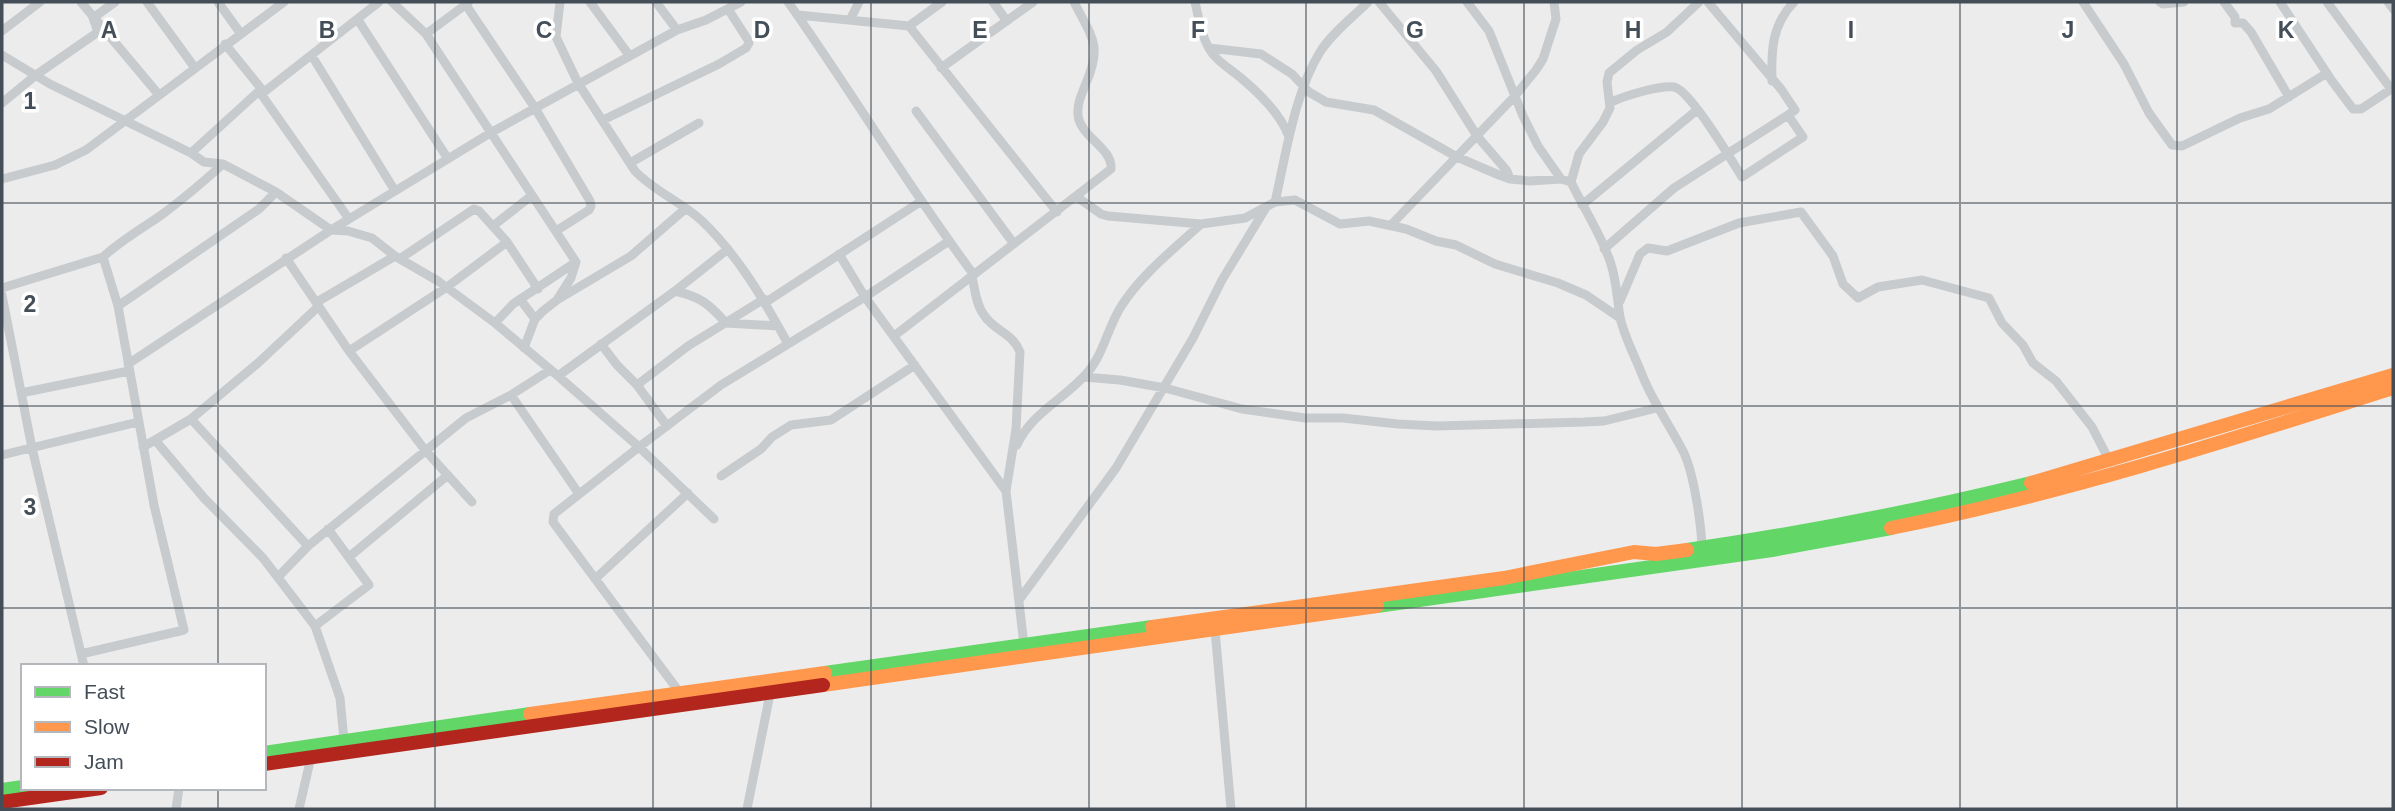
<svg xmlns="http://www.w3.org/2000/svg" width="2395" height="811" font-family="Arial,sans-serif">
<style>
.lines{fill:none;stroke-linecap:round;stroke-linejoin:round}
.street{stroke:#c8cbcd;stroke-width:9}
.fast{stroke:#63d668;stroke-width:14}
.slow{stroke:#ff974d;stroke-width:14}
.jam{stroke:#b3261e;stroke-width:14}
.grid{fill:none;stroke:#444e58;stroke-width:2;stroke-opacity:0.55}
.grid-label{font-size:23px;text-anchor:middle;font-weight:bold;fill:#444e58;stroke:#fff;stroke-width:7;stroke-linejoin:round;paint-order:stroke}
</style>
<rect width="100%" height="100%" fill="#edecec"/>
<g class="lines">
<path class="street" d="M81 2 159 95
M147 2 195 68
M218 2 241 34
M392 2 426 34 576 262 571 278 557 300
M560 2 556 37 578 83 635 171C654 191 681 202 701 220 738 255 764 300 788 344
M590 2 629 55
M656 2 677 30
M788 2C852 92 908 187 974 275
M993 2 1007 21
M1195 2C1199 19 1202 39 1212 53 1219 63 1232 70 1241 78 1259 93 1281 115 1289 137
M1379 2 1436 71 1477 136 1507 171 1510 179
M1467 2 1489 31 1523 116 1538 146 1561 179
M1699 2 1667 32 1637 50 1609 73 1607 82 1610 108 1603 122 1579 154 1571 182C1584 209 1602 236 1611 264 1617 283 1617 299 1620 317 1624 337 1636 358 1643 377 1654 404 1671 427 1684 453 1694 475 1701 523 1702 547
M2083 2 2124 64 2149 113 2172 145 2182 146 2240 118 2269 109 2327 73
M2160 2 2163 4 2184 2
M2224 2 2235 17V23H2243L2251 32 2289 97
M2280 2 2332 81 2353 109H2361L2393 88
M2327 2 2391 89
M2388 2 2393 9
M466 5 535 108 590 201 591 206 589 210 556 231
M798 15 909 26 942 2
M93 18 115 2
M358 20 448 159
M850 20 859 2
M909 26 1057 212
M2 31 40 2
M426 34 468 3
M225 44 264 92
M1209 48 1261 54 1292 74 1309 92 1326 102 1374 110 1457 157 1499 175 1510 179 1530 181 1561 179 1571 182
M2 55 50 84 191 153 204 162 223 164 276 192 331 230 348 231 372 238 395 256 438 281 495 323 558 376 639 447 714 519
M312 56 395 191
M941 68 1033 2
M1772 81C1771 50 1772 25 1794 2
M259 91 349 219
M1611 102C1625 96 1659 85 1674 87 1690 90 1732 161 1742 177L1803 137 1788 115 1795 110 1781 89 1708 2
M2 103 36 75 98 32 93 18
M916 111 1014 244
M603 120 719 64 746 48 749 43 748 40 728 9
M191 153 259 91 264 92 379 2
M630 163 699 123
M2 179 55 165 86 150 284 2
M1077 197 1101 214 1108 216 1201 224 1245 218 1275 202 1295 200 1340 224 1369 221 1406 229 1436 241 1456 245 1495 264 1558 283 1586 295 1620 318
M1275 202C1286 155 1294 94 1320 52 1332 33 1353 17 1368 2
M1582 205 1697 110
M1391 225 1514 97 1536 70 1543 59 1556 19 1554 2
M493 226 531 196
M1604 249 1674 188 1788 115
M839 254 865 297 1006 491
M103 257C120 241 141 229 160 216 182 200 203 182 223 164
M286 258 349 351 425 450 472 502
M401 258 474 209 479 211 507 242 538 289
M972 277C975 289 976 305 984 315 994 331 1013 333 1020 352L1016 429 1006 491 1024 645
M2 288 103 257 118 306 154 505 184 630 81 654
M675 291C701 297 709 304 726 323L778 326
M2 295 32 448 84 666
M520 299 535 319
M1620 301 1640 254 1648 248 1667 251 1739 223 1801 212 1833 256 1843 284 1858 298 1878 287 1922 280 1989 298 2002 323 2023 345 2033 363 2056 381 2092 427 2110 462
M317 302 395 256
M766 302 920 202
M118 306 259 209 276 192
M495 323 513 304 576 262
M894 336 1111 169C1113 148 1080 137 1078 115 1077 103 1082 94 1086 83 1103 45 1091 36 1074 2
M601 344 617 365 637 385 667 426
M524 348 535 319 543 311 557 300 631 256 685 209
M349 351 447 287 507 242
M128 364 331 230 492 132 677 30 706 20 741 2
M558 376 675 291 728 249
M1084 377 1120 380 1165 388 1242 409 1305 418H1343L1398 424 1437 426 1584 422 1604 421 1657 408
M637 385 688 346 764 299
M21 393 129 371
M511 395 579 494
M191 419 308 546
M155 440 204 498 263 558 315 626 340 698 344 740
M1017 445C1032 412 1065 399 1088 372 1104 353 1108 326 1122 305 1142 274 1174 249 1201 224
M143 447 191 419 258 363 319 306
M2 455 138 422
M721 476 761 449 772 437 791 425 831 420 915 365
M349 557 448 475
M278 577 308 546 466 418 511 395 550 370
M595 579 688 493
M1019 600 1116 468 1193 338 1222 280 1267 206
M315 626 369 585 328 529
M1215 630 1231 809
M680 693 553 522 554 514 639 447 721 385 865 297 949 241
M176 809 179 788
M299 809 311 757
M747 809 771 689"/>
<path class="fast" d="M1687 550C1803 533 1917 511 2031 483
M1377 606 1772 550 1891 528
M825 673 1152 627
M264 753 530 714
M2 790 23 787"/>
<path class="slow" d="M2031 483 2393 375
M1891 528C2062 494 2227 441 2393 388
M1152 627 1504 578 1634 552 1656 554 1687 550
M823 685 1377 606
M530 714 825 673"/>
<path class="jam" d="M264 764 823 685
M2 802 101 788"/>
</g>
<path class="grid" d="M218 2V666M435 2V809M653 2V809M871 2V809M1089 2V809M1306 2V809M1524 2V809M1742 2V809M1960 2V809M2177 2V809M2 203H2393M2 406H2393M2 608H2393M218 788V809"/>
<g class="grid-label">
<text x="109" y="38">A</text>
<text x="327" y="38">B</text>
<text x="544" y="38">C</text>
<text x="762" y="38">D</text>
<text x="980" y="38">E</text>
<text x="1198" y="38">F</text>
<text x="1415" y="38">G</text>
<text x="1633" y="38">H</text>
<text x="1851" y="38">I</text>
<text x="2068" y="38">J</text>
<text x="2286" y="38">K</text>
<text x="30" y="109">1</text>
<text x="30" y="312">2</text>
<text x="30" y="515">3</text>
</g>
<rect width="2395" height="811" fill="none" stroke="#444e58" stroke-width="7"/>
<rect x="21" y="664" width="245" height="126" fill="#ffffff" stroke="#b4b8bc" stroke-width="2"/>
<rect x="35" y="687" width="35" height="10" fill="#63d668" stroke="#b4b8bc" stroke-width="2"/>
<text x="84" y="699" font-size="21" fill="#444e58">Fast</text>
<rect x="35" y="722" width="35" height="10" fill="#ff974d" stroke="#b4b8bc" stroke-width="2"/>
<text x="84" y="734" font-size="21" fill="#444e58">Slow</text>
<rect x="35" y="757" width="35" height="10" fill="#b3261e" stroke="#b4b8bc" stroke-width="2"/>
<text x="84" y="769" font-size="21" fill="#444e58">Jam</text>
</svg>
